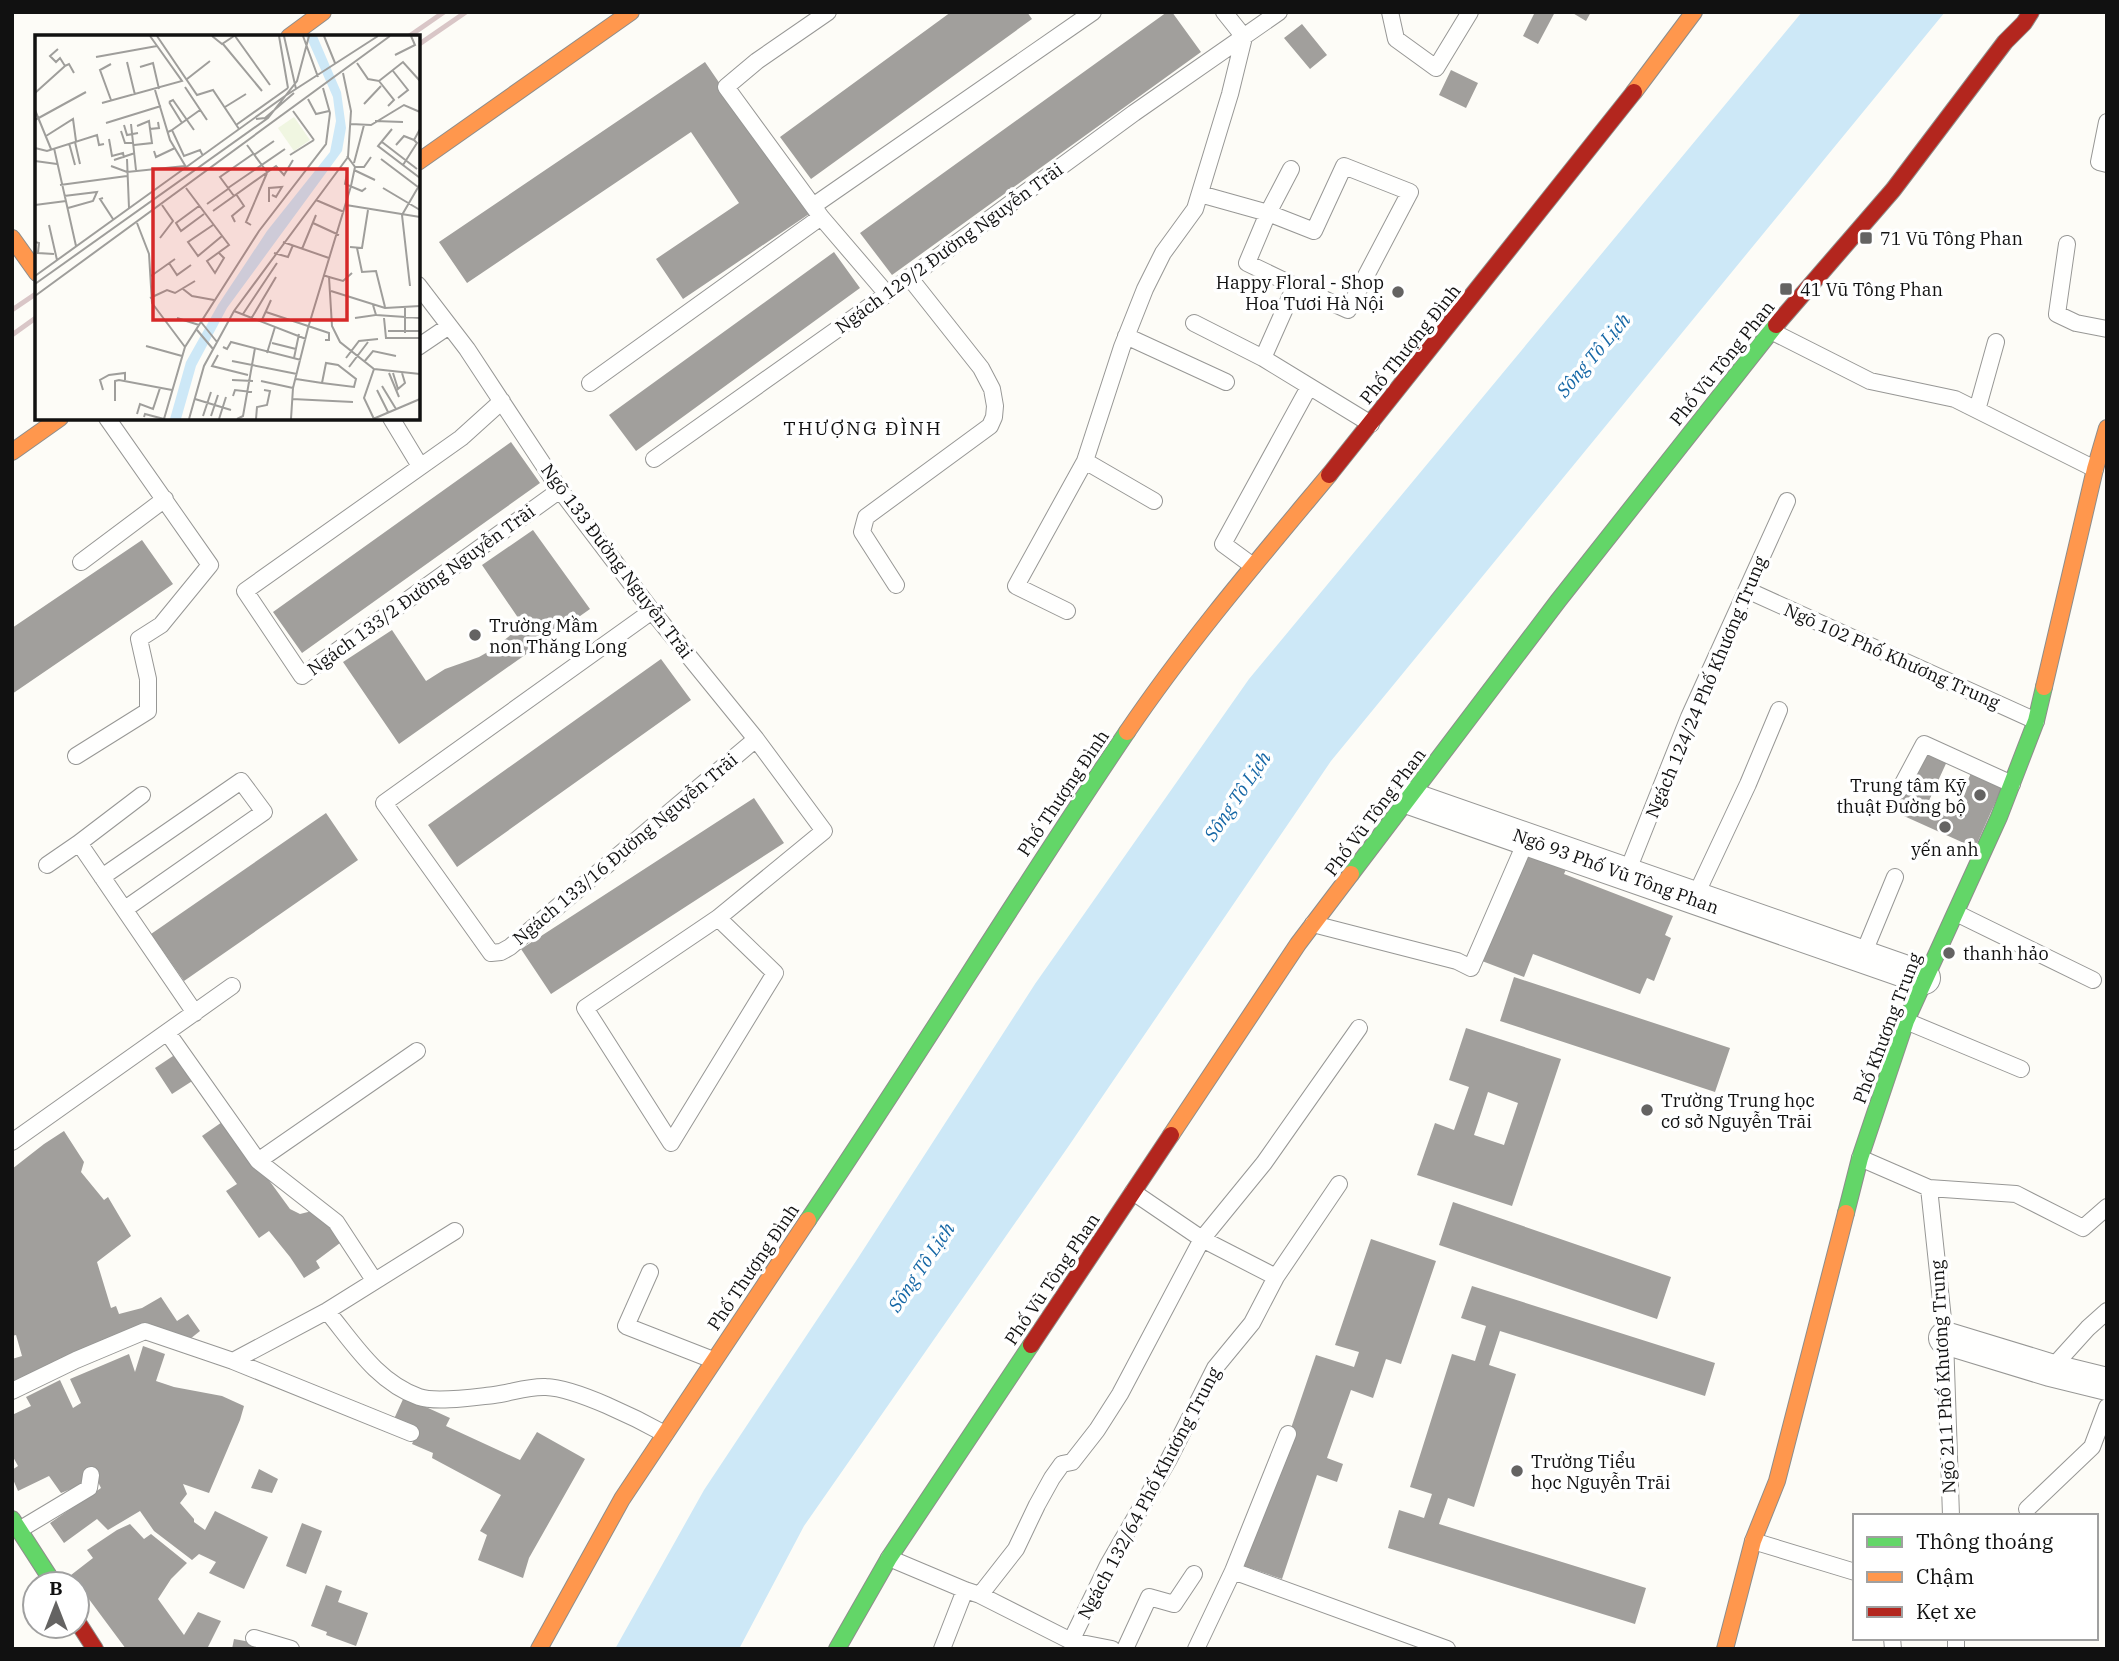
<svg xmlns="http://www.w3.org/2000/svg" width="2119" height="1661" font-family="'IBM Plex Serif',serif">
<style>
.water{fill:#cde8f7}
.building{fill:#a19f9c;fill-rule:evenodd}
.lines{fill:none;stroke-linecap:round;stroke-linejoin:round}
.lane-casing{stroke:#979795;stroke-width:18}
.street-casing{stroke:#979795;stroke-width:34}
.fast-casing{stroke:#8e8d8b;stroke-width:18}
.slow-casing{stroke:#8e8d8b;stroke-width:18}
.jam-casing{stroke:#8e8d8b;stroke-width:18}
.lane{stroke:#fffffe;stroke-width:16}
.street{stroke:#fffffe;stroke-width:32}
.fast{stroke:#63d668;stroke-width:16}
.slow{stroke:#ff974d;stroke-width:16}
.jam{stroke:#b3261e;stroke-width:16}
.rail{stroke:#d9c6c7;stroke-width:5}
.poi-dot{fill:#646362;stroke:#fff;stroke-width:2.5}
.labels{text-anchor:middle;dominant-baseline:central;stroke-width:7;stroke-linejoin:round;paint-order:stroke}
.poi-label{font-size:18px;fill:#111;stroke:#fff;text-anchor:start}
.street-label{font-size:18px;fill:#111;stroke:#fff}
.water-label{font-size:19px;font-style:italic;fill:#1768a6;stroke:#fff}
.neighbourhood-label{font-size:19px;letter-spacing:2px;fill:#111;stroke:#fff}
.inset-road{fill:none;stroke:#9f9e9b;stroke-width:2}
.view{fill:#d62828;fill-opacity:0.15;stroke:#d62828;stroke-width:3.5}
.inset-edge{fill:none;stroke:#111;stroke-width:3.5}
</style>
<rect width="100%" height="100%" fill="#fdfcf7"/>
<path class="water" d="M1802 12H1945L1331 761 1068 1147 804 1526 739 1649H615L704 1490 858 1258 1035 984 1249 679Z"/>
<path class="building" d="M951 12H1027L1032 19 811 179 780 137Z
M1167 12H1172L1201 52 892 275 860 233Z
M1535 12H1555L1538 44 1523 36Z
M1571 12H1591L1586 21Z
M1302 24 1327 55 1310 69 1284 38Z
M705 62 809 214 683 299 656 259 739 203 691 132 467 283 439 242Z
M1451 70 1478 83 1466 108 1439 95Z
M834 252 860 288 636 451 609 415Z
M511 442 540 483 302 653 273 612Z
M533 530 590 609 399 744 343 662 392 630 426 681 445 669 479 657 493 649 523 625 482 565Z
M142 540 173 584 12 694V628Z
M661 659 691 700 457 867 428 825Z
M1924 746 1949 757 1927 805 1952 816 1972 771 2003 785 1975 848 1895 812Z
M754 798 784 843 551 994 521 949Z
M326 813 358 860 184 981 151 934Z
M1528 841 1571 858 1564 874 1673 916 1665 935 1671 938 1654 981 1647 978 1640 994 1533 954 1524 977 1482 961Z
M1514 977 1730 1048 1715 1092 1500 1021Z
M1466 1028 1561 1059 1512 1206 1417 1175 1435 1123 1454 1130 1469 1087 1449 1080ZM1488 1092 1518 1103 1504 1145 1474 1135Z
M179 1052 197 1078 172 1094 155 1068Z
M225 1120 290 1209 300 1214 316 1210 344 1240 316 1261 320 1268 304 1278 290 1257 269 1231 259 1238 226 1191 237 1184 202 1136Z
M64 1131 84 1162 81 1172 104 1200 108 1197 131 1236 97 1262 111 1308 116 1306 119 1314 142 1308 161 1297 177 1321 188 1314 200 1331 190 1339 163 1332 53 1370 12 1382V1359L22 1356 16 1335 12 1336V1169L44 1144Z
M1453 1202 1671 1277 1657 1319 1439 1245Z
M1371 1239 1436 1261 1401 1364 1386 1359 1373 1398 1351 1390 1327 1458 1343 1464 1337 1482 1317 1475 1282 1579 1244 1566 1316 1355 1354 1367 1359 1352 1335 1345Z
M1472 1286 1715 1363 1705 1396 1500 1331 1489 1365 1516 1374 1474 1507 1448 1498 1439 1524 1646 1588 1635 1624 1388 1548 1399 1510 1424 1518 1432 1494 1410 1487 1452 1354 1475 1361 1486 1326 1461 1318Z
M143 1346 165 1354 156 1381 174 1387 222 1396 244 1406 240 1420 209 1493 183 1484 187 1494 180 1503 194 1519V1522L205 1530 215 1511 268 1537 244 1589 209 1573 216 1562 199 1554 192 1560 154 1531 140 1511 108 1530 97 1519 64 1543 50 1523 101 1488 93 1472 88 1482 61 1493 49 1476 18 1491 12 1477V1470L18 1466 12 1455V1415L31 1406 26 1397 60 1380 73 1408 81 1403 70 1379 129 1354 135 1372Z
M404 1397 450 1418 446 1426 520 1460 537 1432 585 1459 529 1558 523 1578 478 1560 487 1535 480 1531 501 1495 432 1458 433 1453 412 1444 418 1430 394 1419Z
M259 1469 278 1479 272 1493 251 1488Z
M302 1523 322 1531 306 1574 286 1566Z
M130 1524 144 1539 151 1534 187 1563 171 1579 158 1599 184 1635 198 1612 221 1621 207 1649H126L71 1575 93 1558 87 1550 117 1530Z
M326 1585 342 1591 338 1602 368 1613 356 1646 326 1635 327 1632 311 1626Z
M234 1639 267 1645 266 1649H232Z"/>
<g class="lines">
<g class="lane-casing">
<path id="lane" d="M828 12 757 61 726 87 821 217 887 294
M1224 12 1244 37
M1390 12 1396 39 1436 68 1470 12
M2107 122 2099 162 2107 164
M1200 194 1268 213 1291 169
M813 206 1093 12
M2067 244 2057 314 2076 323 2107 329
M418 285 467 349 560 490 652 611 756 739 824 831 718 918 585 1008 671 1143 775 973 718 918
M1194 323 1263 358 1371 424
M1771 331 1870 381 1955 399 2095 469
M1126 336 1226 382
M418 347 449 326
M1263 358 1295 286 1247 263 1268 213 1314 231 1344 166 1410 192 1348 310 1295 286
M590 383 821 217
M502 401 461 438 245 591 302 676 560 490
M1977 410 1996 342
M391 418 420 466
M654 459 887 294 1134 113 1279 12
M1085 461 1154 501
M81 562 165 499
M1253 566 1223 544 1309 387
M896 585 862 532 866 517 990 426 994 417 995 406 992 389 981 368 909 277
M1747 590 2036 721
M652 611 384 803 491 953 501 952 510 947 756 739
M1067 611 1016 586 1085 461 1122 347 1145 289 1163 253 1195 209 1230 94 1244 37
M76 756 148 711V679L139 639 161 625 210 565 107 418
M1900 789 1924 744 2012 784
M79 843 142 795
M47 865 79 843 195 1013
M1626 875 1689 717 1787 501
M102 877 241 781 264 812 125 909
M1694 899 1748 784 1779 710
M1956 913 2093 980
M1313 924 1457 961 1471 968 1527 839
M1862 957 1895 877
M1906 1021 2021 1069
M167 1032 258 1161 417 1051
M12 1142 232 986
M1860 1158 1929 1188 1945 1338 1951 1516
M258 1161 336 1222 374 1280
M1929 1188 2016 1194 2083 1228 2107 1207
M1133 1192 1202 1239 1276 1277
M650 1272 626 1326 713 1360
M327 1311C354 1344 377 1382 419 1397 436 1403 475 1397 494 1395 511 1393 528 1386 546 1387 576 1388 638 1419 665 1434
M233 1361 411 1433
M2050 1370 2088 1328 2107 1311
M12 1391 76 1360 145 1331 233 1361 327 1311 455 1231
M2027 1509 2092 1447 2107 1407
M19 1530 89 1488 91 1475
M1753 1541 1855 1572
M889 1558 965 1590 980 1595 1071 1641 1112 1649
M1233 1571 1447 1649
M980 1595 1016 1549 1037 1505 1052 1478 1062 1464 1072 1462 1097 1430 1120 1394 1202 1239 1264 1163 1359 1028
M254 1638 291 1649
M1892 1638 1893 1649
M1956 1638V1649
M1071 1641 1108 1565 1169 1459 1215 1368 1252 1323 1276 1277 1339 1184
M942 1649 965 1590
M1125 1649 1149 1597 1174 1604 1194 1574
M1196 1649 1233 1571 1288 1434"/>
</g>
<g class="street-casing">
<path id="street" d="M1409 798 1924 978
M1945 1338 2050 1370 2107 1384"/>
</g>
<g class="fast-casing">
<path id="fast" d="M1351 874 1558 601 1776 325
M1846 1213 1860 1158 1906 1021 1999 817 2036 721 2044 687
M808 1220C917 1059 1018 893 1127 732
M12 1519 54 1584
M837 1649 889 1558 1031 1345"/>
</g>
<g class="slow-casing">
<path id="slow" d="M289 37 323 12
M1634 92 1694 12
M418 162 631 12
M12 238 37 273
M12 452 60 418
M2044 687 2095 469 2107 428
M1127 732C1188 642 1259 559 1329 475
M1171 1135 1298 944 1351 874
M539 1649 622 1499 808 1220
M1725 1649 1753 1541 1777 1481 1846 1213"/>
</g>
<g class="jam-casing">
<path id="jam" d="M1776 325 1893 190 2005 42 2024 23 2031 12
M1329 475 1634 92
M1031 1345 1171 1135
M77 1621 95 1649"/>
</g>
<use href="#lane" class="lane"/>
<use href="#street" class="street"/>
<use href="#fast" class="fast"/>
<use href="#slow" class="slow"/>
<use href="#jam" class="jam"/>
<path class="rail" d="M408 37 444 12
M418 45 466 12
M12 310 37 293
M12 335 37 317"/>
</g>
<g class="poi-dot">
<rect x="1859" y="231" width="14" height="14" rx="3.5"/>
<rect x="1779" y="282" width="14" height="14" rx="3.5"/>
<circle cx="1398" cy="292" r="7"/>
<circle cx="475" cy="635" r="7"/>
<circle cx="1980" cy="795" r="7"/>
<circle cx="1945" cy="827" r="7"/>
<circle cx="1949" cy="953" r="7"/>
<circle cx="1647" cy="1110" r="7"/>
<circle cx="1517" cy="1471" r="7"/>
</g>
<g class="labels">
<g class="poi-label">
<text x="1880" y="238">71 Vũ Tông Phan</text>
<text x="1384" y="282" text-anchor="end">Happy Floral - Shop<tspan x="1384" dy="21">Hoa Tươi Hà Nội</tspan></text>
<text x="1800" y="289">41 Vũ Tông Phan</text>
<text x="489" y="625">Trường Mầm<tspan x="489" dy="21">non Thăng Long</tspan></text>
<text x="1966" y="785" text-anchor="end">Trung tâm Kỹ<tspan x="1966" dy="21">thuật Đường bộ</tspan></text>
<text x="1945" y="849" text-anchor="middle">yến anh</text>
<text x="1963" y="953">thanh hảo</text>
<text x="1661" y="1100">Trường Trung học<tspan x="1661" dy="21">cơ sở Nguyễn Trãi</tspan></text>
<text x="1531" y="1461">Trường Tiểu<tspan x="1531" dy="21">học Nguyễn Trãi</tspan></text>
</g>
<g class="street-label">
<text transform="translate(949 248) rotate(-36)">Ngách 129/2 Đường Nguyễn Trãi</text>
<text transform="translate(1410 344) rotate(-51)">Phố Thượng Đình</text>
<text transform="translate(1722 363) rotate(-51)">Phố Vũ Tông Phan</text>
<text transform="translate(617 561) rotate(53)">Ngõ 133 Đường Nguyễn Trãi</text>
<text transform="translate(421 590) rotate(-36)">Ngách 133/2 Đường Nguyễn Trãi</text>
<text transform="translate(1892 656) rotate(24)">Ngõ 102 Phố Khương Trung</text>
<text transform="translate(1706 687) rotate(-67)">Ngách 124/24 Phố Khương Trung</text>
<text transform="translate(1063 793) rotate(-56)">Phố Thượng Đình</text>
<text transform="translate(1375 812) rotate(-53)">Phố Vũ Tông Phan</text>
<text transform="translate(625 849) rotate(-40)">Ngách 133/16 Đường Nguyễn Trãi</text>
<text transform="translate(1616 871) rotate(20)">Ngõ 93 Phố Vũ Tông Phan</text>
<text transform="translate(1887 1028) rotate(-69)">Phố Khương Trung</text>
<text transform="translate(753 1267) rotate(-56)">Phố Thượng Đình</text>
<text transform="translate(1052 1279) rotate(-56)">Phố Vũ Tông Phan</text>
<text transform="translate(1943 1377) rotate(-93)">Ngõ 211 Phố Khương Trung</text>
<text transform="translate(1149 1493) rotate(-62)">Ngách 132/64 Phố Khương Trung</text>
</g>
<g class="water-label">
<text transform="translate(1593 355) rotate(-50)">Sông Tô Lịch</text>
<text transform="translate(1237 796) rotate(-56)">Sông Tô Lịch</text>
<text transform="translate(921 1267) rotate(-56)">Sông Tô Lịch</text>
</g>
<g class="neighbourhood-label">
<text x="863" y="428">THƯỢNG ĐÌNH</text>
</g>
</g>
<g transform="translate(35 35)">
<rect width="385" height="385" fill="#fdfcf7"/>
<path d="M259 82 275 105 259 116 243 93Z" fill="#f0f6e1"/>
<path d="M271 1H282L306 57 311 93 307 116 192 273 161 331 146 384H135L151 327 183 270 232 196 295 117 301 86 298 62Z" fill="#cde8f7"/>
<path class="inset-road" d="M122 1 162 60 178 55 204 94M177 1 187 9 199 1M200 1 235 50M244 1 253 53M249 1 261 54M268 1 283 42M289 1 300 28M188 9 227 56M23 14 15 21 21 27 25 23 30 31 34 29 39 38M360 20 380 10 376 1M61 22 122 11M92 27 100 60M322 28 333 44 344 46 368 27 385 46M76 29 65 35 76 65M105 32 118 28 124 54M358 36 373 55 363 63M152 44 175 26M344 46 359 65 353 71M150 52 172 85M120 55 135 105 151 132M0 58 30 31M273 64 281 79 294 76M134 67 138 65 159 95M134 67 147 88M67 68 147 46 115 1M329 69 346 51M190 72 211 59M0 75 16 114M258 76 279 105M221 84 230 83 259 58M0 85 51 57M340 86 368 87M71 88 126 71M96 89 101 135M316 89 336 90 369 70 385 77M89 90 92 100 103 98M201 90 253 53M102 91 114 86 115 94M357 94 343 111 385 143M137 95 165 75M86 96 90 108H99M133 97 137 95 149 121 165 115 168 121M11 101 38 84 41 106M74 104 77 121 88 118 89 123M40 107 45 129M347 107 382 134M34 108 40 130M99 110 117 108 115 94 124 93 123 87M212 110 232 137M361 110 369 101 379 105M0 113 12 116 62 100 64 110 69 109M19 113 41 211M119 116 121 122 140 113M219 120 239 106M255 120 279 105M92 124 94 173M346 124 383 152M79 125 100 118M0 126 22 129M319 128 329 90M368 130 382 108 379 105 385 94M76 131 92 137 150 131M320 132H329L336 122M319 135 340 145M312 139 310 149 327 156 331 153M25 150 92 141M151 153 194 210 172 226 180 238 189 223 184 218M193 153 250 114M348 153 385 175M29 161 62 157 58 166 33 173M199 161 185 142 218 119M68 163 65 164 78 184M281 165 309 177M234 167V153L247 152 241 162 237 160M172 169 193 154M0 170 31 166M311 170 385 182M164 171 141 188 146 196 169 179M178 176 241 131 249 140 258 125M200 187 197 181 209 171 201 159M102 188 114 219 117 268 150 312M278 188 304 200M14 190 22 225M178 190 153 207 163 221 187 201M216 190 211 187 232 138M125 203 138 186 127 170M0 207 4 208 3 218 19 219M248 207 294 223M315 212 327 213 333 175M322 213 327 237 341 236 350 272M267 214 281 180M239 218 253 222 258 210M134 228 142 240 156 230M288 240 294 242 297 291 305 307 339 334 385 339M0 241 250 61 343 1M116 241 140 224M294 242 308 246 317 238M0 249 233 83 262 46 274 1M375 251 367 180 385 149M148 254 157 261 179 265M296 256 350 273 385 271M0 261 355 1M115 263 132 255 140 258 160 246M199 276 271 304M231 277 294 298V305H290M208 279 242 228M341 280 385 283M142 283 164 290M320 283 341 280 338 270M349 283 351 303H385M216 284 241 242M166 287 182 307M226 287 236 265M162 295 178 314M353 296H385M370 298V272M237 308 261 314M111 311 147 321M188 312 192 314 196 307 266 325M232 318 240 292M183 320 177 331 213 340M259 323 264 299M311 323 324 306 343 304M197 326 262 339M329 327 338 316 361 321M314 332 333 307M354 338 364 362M358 338 363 354 370 348 367 338M261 344 287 348 319 352 321 344 303 330 291 328 287 348M197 345 218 346M226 346 258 353M347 351 361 374M68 355 65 345 74 340 90 338V345M342 355 353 377M198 361 200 355 217 357M160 364 196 375M257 364 318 367M80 366V346L84 345 137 355M102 379 105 369 118 374 125 353M168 381 176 357M176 381 183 360M109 382 110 379 129 384M129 384 150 312 224 196 291 109 295 78 288 53M154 384 169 331 199 276 313 122 316 76 308 38M184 384 191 362M202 384 208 381 220 313M221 384 222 372 232 370 235 356 229 355M256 384 258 353 273 293 316 151 320 132 312 121M338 384 385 364M339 384 329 363 339 334"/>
<path class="view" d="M118 134H312V285H118Z"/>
<rect width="385" height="385" class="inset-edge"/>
</g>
<rect width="2119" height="1661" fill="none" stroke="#111111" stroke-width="28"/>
<rect x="1853" y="1514" width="245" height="126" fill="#ffffff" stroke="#a0a0a0" stroke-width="2"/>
<rect x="1867" y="1537" width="35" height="10" fill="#63d668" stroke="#a0a0a0" stroke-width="2"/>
<text x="1916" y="1549" font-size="21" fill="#111111">Thông thoáng</text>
<rect x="1867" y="1572" width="35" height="10" fill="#ff974d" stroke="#a0a0a0" stroke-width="2"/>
<text x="1916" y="1584" font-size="21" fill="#111111">Chậm</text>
<rect x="1867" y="1607" width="35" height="10" fill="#b3261e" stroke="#a0a0a0" stroke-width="2"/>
<text x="1916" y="1619" font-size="21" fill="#111111">Kẹt xe</text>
<g transform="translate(56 1605)"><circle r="33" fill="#ffffff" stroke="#a0a0a0" stroke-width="2"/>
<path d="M0-5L12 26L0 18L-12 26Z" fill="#646362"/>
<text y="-10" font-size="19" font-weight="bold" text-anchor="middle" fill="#111111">B</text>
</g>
</svg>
